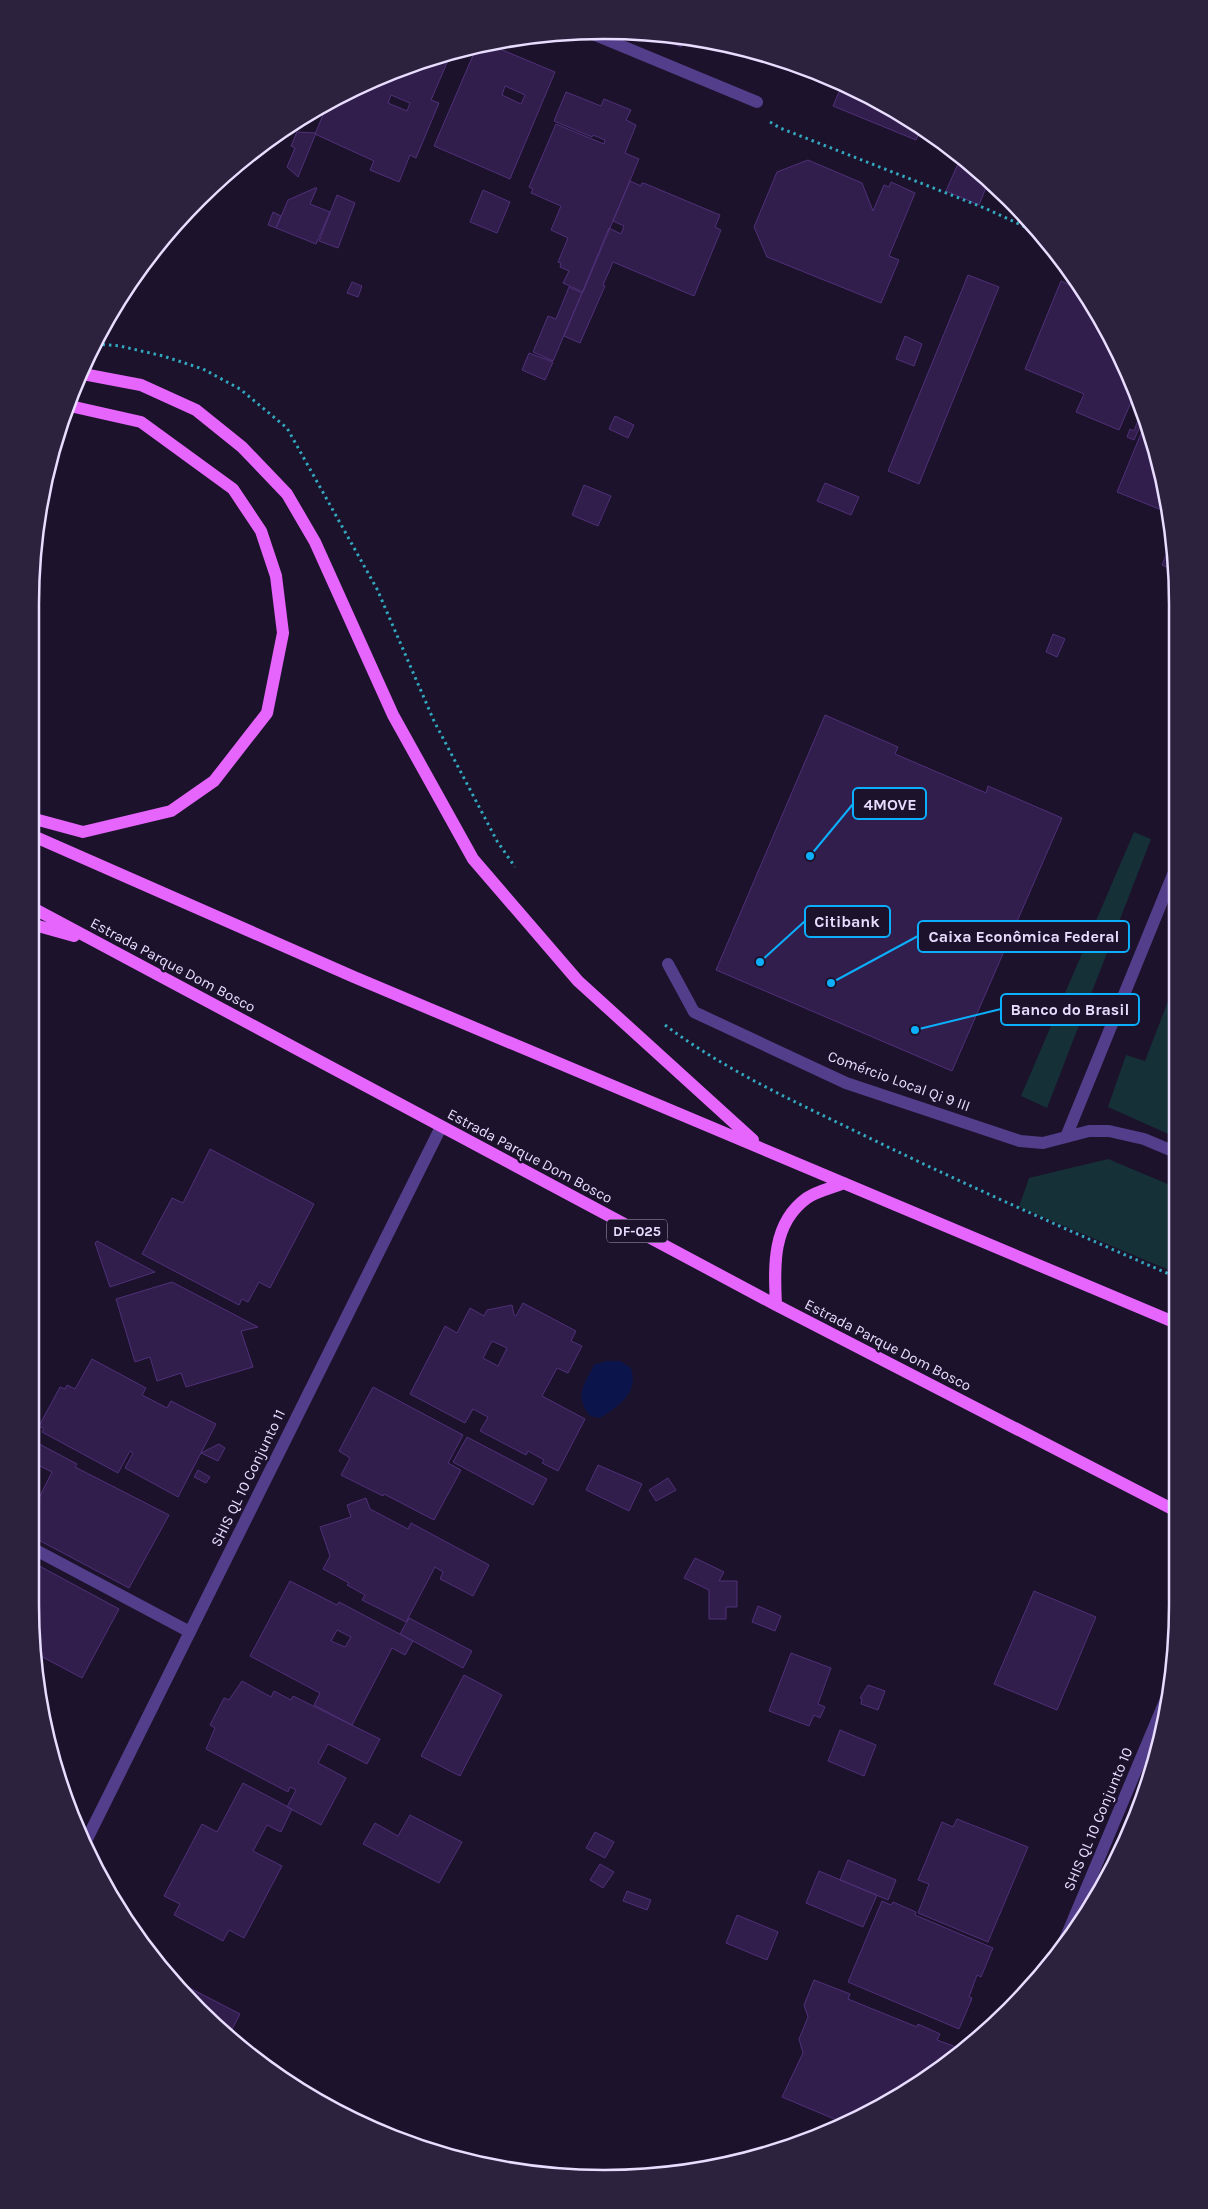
<svg xmlns="http://www.w3.org/2000/svg" width="1208" height="2209" font-family="Karla,sans-serif">
<style>
.green{fill:#153036}
.water{fill:#0c154b}
.building{fill:#321e4d;stroke:#4f3078;fill-rule:evenodd}
.lines{fill:none;stroke-linecap:round;stroke-linejoin:round}
.path{stroke:#32a7bd;stroke-width:3;stroke-dasharray:2.5 4;stroke-linecap:butt}
.service{stroke:#523e8a;stroke-width:12}
.minor{stroke:#523e8a;stroke-width:12}
.primary{stroke:#e666fd;stroke-width:12}
.labels{text-anchor:middle;dominant-baseline:central;stroke-width:5;stroke-linejoin:round;paint-order:stroke}
.shield{fill:#1c122c;stroke:#aba0c0;stroke-width:1}
.shield-label{font-size:14px;font-weight:bold;fill:#e8ddff}
.street-label{font-size:15px;fill:#e8ddff;stroke:#1c122c}
.rim{fill:none;stroke:#e8ddff;stroke-width:2.5}
.leader{fill:none;stroke:#0caffc;stroke-width:2}
.callout-dot{fill:#0caffc;stroke:#1c122c;stroke-width:2}
.callout{fill:#1c122c;stroke:#0caffc;stroke-width:2}
.callout-label{font-size:16px;text-anchor:middle;font-weight:bold;fill:#e8ddff}
</style>
<rect width="100%" height="100%" fill="#1c122c"/>
<path class="green" d="M1134 832 1151 839 1047 1108 1021 1096Z
M1175 983V1137L1108 1107 1126 1055 1145 1061Z
M1108 1159 1175 1187 1176 1273 1019 1207 1029 1178Z"/>
<path class="water" d="M606 1361H620L631 1368C639 1393 619 1406 600 1418L590 1416C574 1396 584 1385 594 1365Z"/>
<path class="building" d="M652 34 679 35 685 36 681 47Z
M488 44 555 72 510 179 434 146 477 46ZM505 86 525 95 521 104 502 95Z
M452 51 431 100 439 103 416 158 410 155 399 182 370 170 374 161 315 134 328 103 339 96 345 99 350 89 382 77 392 82 396 72ZM391 95 410 103 407 111 388 103Z
M842 85 891 107 921 128 916 140 833 106Z
M566 92 601 106 604 99 631 110 626 120 636 125 625 153 639 159 583 292 563 283 569 271 560 267 561 263 558 262 568 238 551 230 561 206 531 193 533 189 529 187 556 124 604 144 605 140 593 135 592 137 554 121Z
M297 132 316 133 298 177 287 167 295 148 291 146Z
M961 157 983 173 989 180 979 205 946 191Z
M808 160 862 183 873 211 884 185 889 187 891 182 915 193 889 256 899 260 881 303 767 257 754 227 777 172Z
M630 181 641 186 642 183 646 184 720 215 715 227 721 230 694 296 613 262 603 285 605 286 580 343 564 336 609 228 621 234 624 226 613 221Z
M315 188H317L310 204 330 212 316 244 276 228 288 200Z
M483 190 510 202 497 233 470 222Z
M337 195 355 203 338 248 319 241Z
M273 212 281 216 276 228 268 225Z
M968 275 999 287 919 484 888 471Z
M1061 281 1084 291 1135 393 1119 430 1076 412 1084 394 1025 369Z
M352 282 362 286 358 297 347 293Z
M569 287 582 293 553 361 533 352 548 316 556 319Z
M905 336 922 344 914 366 896 359Z
M529 353 553 362 545 380 522 370Z
M615 416 634 425 628 438 609 429Z
M1147 419 1169 513 1117 492Z
M1138 420 1142 422 1134 440 1127 437 1130 429 1134 431Z
M825 483 859 497 851 515 817 501Z
M584 485 611 496 598 526 572 515Z
M1173 538V570L1162 565Z
M1053 634 1065 639 1057 657 1046 652Z
M825 715 898 747 895 754 986 793 988 786 1062 818 952 1071 716 970Z
M210 1149 314 1204 270 1288 259 1282 248 1302 242 1299 239 1305 142 1254 172 1198 183 1203Z
M97 1241 155 1272 110 1287 95 1243Z
M172 1282 258 1327 241 1331 253 1367 186 1387 181 1373 157 1381 150 1357 135 1362 116 1299Z
M523 1303 576 1331 571 1341 582 1346 568 1373 557 1368 542 1396 585 1419 558 1471 542 1463 544 1460 528 1451 526 1455 480 1431 488 1417 473 1409 465 1423 410 1394 445 1326 457 1333 470 1308 484 1316 487 1310 512 1305 514 1315 516 1316ZM492 1341 507 1348 498 1366 483 1358Z
M92 1359 146 1388 142 1395 167 1408 171 1401 216 1424 178 1497 125 1468 133 1453 130 1451 118 1473 42 1432 44 1429 39 1426 60 1387 65 1389 67 1385 75 1389Z
M373 1387 463 1435 448 1463 461 1470 434 1520 384 1494 383 1496 341 1475 350 1458 339 1451Z
M467 1437 547 1479 533 1505 453 1462Z
M30 1439 77 1464 75 1467 169 1515 129 1588 31 1536 33 1533 30 1532V1516L52 1472 30 1461Z
M219 1444 225 1448 218 1461 201 1453Z
M598 1465 642 1484 629 1511 586 1490Z
M198 1470 210 1477 206 1483 194 1477Z
M668 1478 676 1490 656 1501 649 1490Z
M366 1498 370 1509 408 1529 411 1523 489 1565 473 1596 440 1579 443 1572 435 1567 406 1622 362 1600 365 1595 347 1585 349 1583 323 1569 330 1556 320 1527 351 1517 347 1505Z
M30 1555 35 1558 32 1562 119 1609 82 1678 35 1653 30 1605Z
M695 1558 724 1572 719 1581H737V1607H726V1619H709V1590L684 1578Z
M290 1581 337 1605 339 1602 413 1641 405 1655 392 1648 352 1725 314 1705 320 1693 250 1656ZM337 1630 351 1637 345 1647 331 1641Z
M1034 1591 1096 1617 1057 1710 994 1684Z
M758 1606 781 1616 775 1631 752 1622Z
M409 1618 472 1651 463 1668 400 1634Z
M791 1653 831 1668 818 1704 825 1707 820 1718 814 1715 809 1726 769 1711Z
M37 1675 45 1679 39 1693 46 1696 40 1706Z
M464 1675 502 1695 460 1776 421 1756Z
M242 1681 271 1697 274 1691 291 1700 293 1696 380 1739 367 1764 328 1744 318 1763 346 1778 321 1825 287 1807 296 1790 290 1787 288 1792 206 1749 215 1728 210 1725 224 1698 229 1700Z
M868 1685 885 1691 878 1710 861 1704 862 1699 860 1698Z
M840 1730 876 1745 864 1776 828 1761Z
M243 1783 292 1809 281 1832 267 1825 253 1851 282 1866 244 1938 229 1930 223 1941 174 1915 180 1904 164 1896 202 1824 217 1832Z
M410 1815 462 1842 439 1883 363 1844 375 1823 398 1836Z
M957 1819 1028 1847 988 1942 918 1913 929 1884 918 1880 942 1822 953 1827Z
M595 1832 614 1842 605 1858 586 1848Z
M848 1860 896 1880 888 1900 840 1880Z
M600 1864 614 1872 603 1888 590 1880Z
M819 1871 877 1895 863 1927 806 1903Z
M627 1891 651 1900 647 1910 623 1901Z
M882 1901 891 1905 893 1902 916 1912 915 1915 993 1948 981 1977 977 1975 969 1997 972 1998 971 2001 959 2029 848 1982Z
M737 1915 778 1932 767 1960 726 1943Z
M814 1980 850 1994 848 1999 917 2027 918 2024 940 2034 937 2040 956 2047 950 2062 923 2082 846 2124 782 2097 803 2053 799 2039 808 2017 804 2005Z
M175 1982 183 1987 184 1985 240 2014 228 2037 223 2034Z"/>
<g class="lines">
<path class="path" d="M770 122 780 128 987 209 1034 231
M96 344 120 346 163 356 203 369 240 389 287 428 377 589 434 721 497 841 515 867
M665 1025C722 1068 789 1099 853 1130 959 1182 1067 1230 1176 1277"/>
<path class="service" d="M668 964 694 1012 846 1083 1020 1141 1043 1143 1089 1131H1109L1144 1139 1175 1152
M1066 1137 1174 872
M30 1547 190 1632"/>
<path class="minor" d="M588 32 757 102
M85 1843 441 1127
M1058 1956 1168 1694"/>
<path class="primary" d="M83 374 141 385 196 410 242 447 287 494 315 542 393 715 473 859 578 981 753 1140
M31 818 83 832 171 811 214 781 267 713 283 633 276 576 261 531 233 489 141 422 70 406
M31 835 354 977 1176 1323
M31 907 776 1305 1176 1511
M31 924 74 936
M776 1305C774 1266 772 1223 807 1198 817 1191 832 1188 844 1183"/>
</g>
<g class="labels">
<rect class="shield" x="607" y="1219.5" width="60" height="23" rx="4"/>
<g class="shield-label">
<text x="637" y="1231">DF-025</text>
</g>
<g class="street-label">
<text transform="translate(173 965) rotate(28)">Estrada Parque Dom Bosco</text>
<text transform="translate(899 1081) rotate(20)">Comércio Local Qi 9 III</text>
<text transform="translate(530 1156) rotate(28)">Estrada Parque Dom Bosco</text>
<text transform="translate(888 1345) rotate(27)">Estrada Parque Dom Bosco</text>
<text transform="translate(248 1478) rotate(-64)">SHIS QL 10 Conjunto 11</text>
<text transform="translate(1098 1819) rotate(-67)">SHIS QL 10 Conjunto 10</text>
</g>
</g>
<path d="M0 0H1208V2209H0ZM604 39H604A565 565 0 0 1 1169 604V1605A565 565 0 0 1 604 2170H604A565 565 0 0 1 39 1605V604A565 565 0 0 1 604 39Z" fill="#2c223d" fill-rule="evenodd"/>
<path class="rim" d="M604 39H604A565 565 0 0 1 1169 604V1605A565 565 0 0 1 604 2170H604A565 565 0 0 1 39 1605V604A565 565 0 0 1 604 39Z"/>
<path class="leader" d="M810 856L853 804M760 962L805 921M831 983L918 936M915 1030L1001 1009"/>
<g class="callout-dot">
<circle cx="810" cy="856" r="5"/>
<circle cx="760" cy="962" r="5"/>
<circle cx="831" cy="983" r="5"/>
<circle cx="915" cy="1030" r="5"/>
</g>
<g class="callout">
<rect x="853" y="788" width="73" height="31" rx="5"/>
<rect x="805" y="906" width="85" height="31" rx="5"/>
<rect x="918" y="921" width="211" height="31" rx="5"/>
<rect x="1001" y="994" width="138" height="31" rx="5"/>
</g>
<g class="callout-label">
<text x="890" y="810">4MOVE</text>
<text x="847" y="927">Citibank</text>
<text x="1024" y="942">Caixa Econômica Federal</text>
<text x="1070" y="1015">Banco do Brasil</text>
</g>
</svg>
